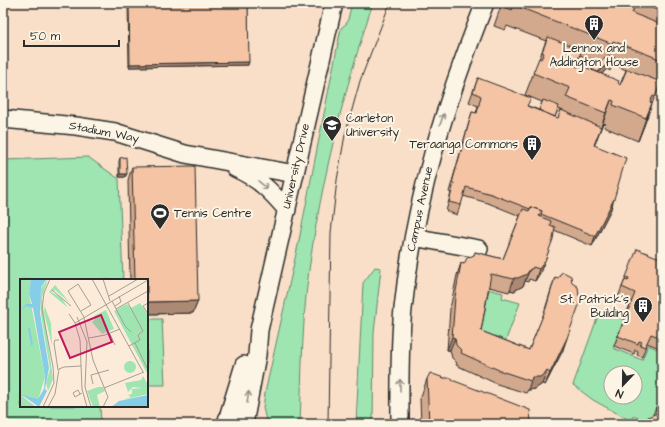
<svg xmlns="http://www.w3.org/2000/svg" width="665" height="427" font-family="'Architects Daughter',sans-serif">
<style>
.built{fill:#f9dfc8;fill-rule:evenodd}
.green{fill:#9ee5b2;stroke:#64886e;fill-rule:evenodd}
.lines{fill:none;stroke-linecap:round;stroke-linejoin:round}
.minor-casing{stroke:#2b2b2b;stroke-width:20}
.minor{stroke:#fcf5e5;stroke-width:17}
.tram{stroke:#2b2b2b;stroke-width:1}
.wall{fill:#d3a98d;stroke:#2b2b2b;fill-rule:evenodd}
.shaded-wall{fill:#ac8973;stroke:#2b2b2b}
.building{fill:#f5c4a4;stroke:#2b2b2b}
.oneway{stroke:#949088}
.labels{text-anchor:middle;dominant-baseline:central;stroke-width:4;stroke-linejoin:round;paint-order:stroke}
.poi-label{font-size:12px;fill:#2b2b2b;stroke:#fcf5e5;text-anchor:start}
.street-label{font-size:12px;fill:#2b2b2b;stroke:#fcf5e5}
.inset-river{fill:none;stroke:#86cee7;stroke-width:2}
.inset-road{fill:none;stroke:#a89e93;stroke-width:1}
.view{fill:#c2185b;fill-opacity:0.15;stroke:#c2185b;stroke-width:2}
.inset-edge{fill:none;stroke:#2b2b2b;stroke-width:2}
</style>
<rect width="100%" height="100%" fill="#fbebd8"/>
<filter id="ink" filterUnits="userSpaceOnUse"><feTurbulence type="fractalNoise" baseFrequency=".025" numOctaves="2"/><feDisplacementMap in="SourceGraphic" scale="8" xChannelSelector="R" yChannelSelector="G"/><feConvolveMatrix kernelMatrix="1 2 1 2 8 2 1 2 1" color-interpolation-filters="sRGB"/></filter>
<g filter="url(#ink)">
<path class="built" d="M3 3H662V424H3ZM21 280H147V406H21ZM611 373H635V397H611Z"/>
<path class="green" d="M352 3H373C345 87 321 182 309 270 302 321 302 373 300 424H267L263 408 265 393 298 245 341 28 347 23Z
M88 157 119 179 123 280H21V406H100L101 424H3V160Z
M375 267 381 268 374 333 373 424H356L363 283Z
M487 289 503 293 502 298 520 303 502 350 480 341 482 317Z
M600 310 624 320 613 348 642 360 648 345 662 351V421L649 422 633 416 631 421 593 400 573 385ZM611 373H635V397H611Z
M147 319H162L165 385H147Z"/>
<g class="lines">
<g class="minor-casing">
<path id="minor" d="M3 119 76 126 115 132 185 154 295 174
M235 168C259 179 270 190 287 210
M415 235 424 239 479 249
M226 424 244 365
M244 424 257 355 259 330 334 3
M400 424C400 386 399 347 403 309 414 201 445 104 485 3"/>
</g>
<use href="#minor" class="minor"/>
<path class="tram" d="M328 424 331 233 337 180 345 135 360 81 390 3"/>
</g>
<path class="wall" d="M128 3H248V65L129 67Z
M502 3H662V84L660 83 638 141 604 127 606 124 603 123 594 145 611 209 592 246 554 230 540 273 535 281 529 279 528 282 525 281 523 286 514 291 510 290 509 292 489 287 481 331 529 350 543 316 555 277 563 350 545 385 542 384 535 389 528 390 526 393 497 384 456 365 457 363 452 358 450 350H447L450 309 457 275 461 263 464 264 474 255 475 252 503 259 520 216 488 203 463 196 457 215 446 211 451 193 449 192 469 122 472 112 476 113 478 106 469 102 478 78 528 106 539 110 542 102 525 95 546 41 507 26 505 30 494 26ZM580 55 600 63 592 70 578 67H576ZM613 64 626 70 620 85 602 74 607 69 610 71ZM558 109 561 110 558 118 555 117Z
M120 158 125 177H119V161Z
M132 167 198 301 193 313 147 314V280H130L128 180Z
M662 259V349L647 343 642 357 637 355 638 351 635 350 634 354 614 346 631 302 618 297 626 277Z
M444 378 452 380 531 424H421L420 399 427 379Z
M656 407 662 424 653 415Z"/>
<path class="shaded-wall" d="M249 62 248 65 129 67 130 64Z
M609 63 607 69 586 88 589 81Z
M611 100 603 123 591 154 606 113Z
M652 103 644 126 638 141 646 118Z
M120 174H127L125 177H119Z
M614 199 611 209 592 246 595 236Z
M548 252 540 273 535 281 539 269Z
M530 269 523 286 514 291 510 290 514 278Z
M198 301 193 313 147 314V302Z
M452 337 455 338 450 350H447Z
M567 338 563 350 545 385 550 373Z
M547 371 542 384 535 389 528 390 532 377Z"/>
<path class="building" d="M129 3H248L249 62 130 64Z
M502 3H608L614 5 615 3H628L635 6 632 13 662 25V60L613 41 612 44 610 43 514 5 512 10 501 5Z
M640 3H662V12Z
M548 37 582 50 575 66 578 67 579 64 587 68 619 81 618 83 620 85 627 69 661 82 655 97 653 96 650 102 652 103 646 118 613 105 614 101 611 100 606 113 566 97 570 88 533 73 539 58 541 59 544 53 542 52Z
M608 55 615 58 613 64 609 63 598 72 592 70Z
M478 78 531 98 527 106 558 118 561 110 601 127 594 145 626 158 614 199 595 236 541 214 542 211 531 207 530 209 491 194 466 187 461 205 449 202 454 183H452L472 112 477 113 481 96 473 92Z
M543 100 559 106 555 117 539 110Z
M126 157 127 174H120V158Z
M195 166 198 301 147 302V280H135L132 167Z
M531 207 542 211 539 216 551 221 550 225 555 227 553 239 545 261 539 269 533 267 532 269H530L527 274 518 278H514V279L491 274 481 331 529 350 546 308 555 277 558 278 560 274 563 272 571 276 572 283 578 287 579 296 582 297 567 338 550 373 547 371 540 377H532L531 381 501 371 461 353 462 351 456 345 455 338 452 337 455 297 461 263 464 264 467 258 474 255 475 252 503 259 523 209 529 211Z
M637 249 662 259V338L651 334 645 347 640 345 642 342 639 341 638 344 618 336 635 293 622 287 625 280 628 281 629 278 626 277Z
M430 373 444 378H452V380L530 410 531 424H429L427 379Z
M662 406V424H646L648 417 657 413 656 407Z"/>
<defs><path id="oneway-shaft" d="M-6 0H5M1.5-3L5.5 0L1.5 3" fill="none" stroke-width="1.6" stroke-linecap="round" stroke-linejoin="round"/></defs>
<g class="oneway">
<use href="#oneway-shaft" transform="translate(442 119) rotate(-71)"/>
<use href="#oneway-shaft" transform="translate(263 185) rotate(40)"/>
<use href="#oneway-shaft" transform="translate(400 385) rotate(-90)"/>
<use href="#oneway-shaft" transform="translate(248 397) rotate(-81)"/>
</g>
</g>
<defs>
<g id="building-pin" transform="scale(1)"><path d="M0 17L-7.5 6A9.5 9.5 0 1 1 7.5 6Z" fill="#2b2b2b" stroke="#fcf5e5"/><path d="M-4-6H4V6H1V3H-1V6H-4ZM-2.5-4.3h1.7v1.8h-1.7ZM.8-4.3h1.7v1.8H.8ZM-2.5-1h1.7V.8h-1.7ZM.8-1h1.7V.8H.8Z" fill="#fff"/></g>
<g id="university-pin" transform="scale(1)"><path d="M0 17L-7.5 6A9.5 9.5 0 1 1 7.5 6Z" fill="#2b2b2b" stroke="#fcf5e5"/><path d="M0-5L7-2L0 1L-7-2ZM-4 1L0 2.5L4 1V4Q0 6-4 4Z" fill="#fff"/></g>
<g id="stadium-pin" transform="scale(1)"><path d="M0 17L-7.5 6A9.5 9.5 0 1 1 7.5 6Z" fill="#2b2b2b" stroke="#fcf5e5"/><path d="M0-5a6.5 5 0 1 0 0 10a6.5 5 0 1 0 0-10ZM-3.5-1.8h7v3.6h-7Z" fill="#fff"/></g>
</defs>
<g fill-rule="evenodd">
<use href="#building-pin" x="594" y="24"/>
<use href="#university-pin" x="332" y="125"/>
<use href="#building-pin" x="532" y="144"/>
<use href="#stadium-pin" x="160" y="213"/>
<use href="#building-pin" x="643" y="306"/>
</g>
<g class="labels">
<g class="poi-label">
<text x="594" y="48" text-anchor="middle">Lennox and<tspan x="594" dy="14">Addington House</tspan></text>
<text x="346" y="118">Carleton<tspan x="346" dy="14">University</tspan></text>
<text x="518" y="144" text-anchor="end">Teraanga Commons</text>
<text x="174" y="213">Tennis Centre</text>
<text x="629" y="299" text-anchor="end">St. Patrick's<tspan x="629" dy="14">Building</tspan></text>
</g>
<g class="street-label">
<text transform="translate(104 132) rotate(11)">Stadium Way</text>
<text transform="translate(296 166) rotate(-77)">University Drive</text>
<text transform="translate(420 209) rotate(-78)">Campus Avenue</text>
</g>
</g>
<g transform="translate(20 279)">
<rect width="128" height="128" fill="#fbebd8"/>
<path d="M0 0 11 1 9 15 25 98 18 121 2 117 16 128H0ZM28 0 22 19 33 100 28 112 26 104 30 90 21 36 20 19 21 9ZM35 6 50 24 35 11 31 13 42 19 47 28 29 13ZM26 18 25 28 31 44 32 66 24 33ZM120 24 128 36V96L94 32 107 25 111 29ZM86 31 94 50 82 55 72 43 75 40 74 37ZM104 88a6 6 0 1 1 12 0a6 6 0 1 1-12 0ZM123 97 128 106V115L103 121 111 118 108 116 112 115V110L122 109 113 108 108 113 105 104 121 101ZM78 108H83L85 112 77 116 80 128H73L67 112Z" fill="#9ee5b2"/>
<path d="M11 0H27L21 8 20 34 29 89 25 110 27 112 19 128 2 116 18 120 24 110 25 98 13 29 6 27 0 32 6 25H12L9 15ZM128 116V128H91L99 122Z" fill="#86cee7"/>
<path class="inset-river" d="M9 49 12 66"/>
<path class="inset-road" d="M72 0 123 93M83 0 90 22M32 11 51 27M89 17 118 0M92 22 105 47 111 53M108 24 123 52 118 56 120 61 109 67M128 24 123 27 128 35M95 27 101 23 99 17M96 30 128 12M61 32 71 26 58 5 48 12 64 38M49 35 55 44 60 61 62 110 67 128M57 38 67 63 65 108 71 128M64 39 73 81 88 118 83 128M55 44 128 1M90 55 95 66M69 59 85 56 100 50M115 64 127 89M38 91 34 64 35 61H39M73 105 71 96 89 91M84 109 124 93M60 115 58 111 53 114 55 118 62 114M23 128 34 104 33 88 22 30 24 14 30 0M28 128 35 115 39 90 44 88 61 87"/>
<path class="view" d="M81 36 92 63 50 79 39 53Z"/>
<rect width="128" height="128" class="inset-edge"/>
</g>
<rect width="665" height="427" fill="none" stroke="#fcf5e5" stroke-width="16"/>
<rect x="8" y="8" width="649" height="411" fill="none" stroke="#2b2b2b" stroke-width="1.5" filter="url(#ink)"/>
<g transform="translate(623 385) rotate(202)"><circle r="19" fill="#fcf5e5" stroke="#a8a49b"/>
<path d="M0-3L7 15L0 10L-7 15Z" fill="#2b2b2b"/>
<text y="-6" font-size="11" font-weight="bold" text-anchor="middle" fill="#2b2b2b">N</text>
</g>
<path d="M24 40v6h95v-6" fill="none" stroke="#2b2b2b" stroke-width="2"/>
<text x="30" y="40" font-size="12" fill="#2b2b2b" stroke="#fcf5e5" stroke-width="3" paint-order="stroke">50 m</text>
</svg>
